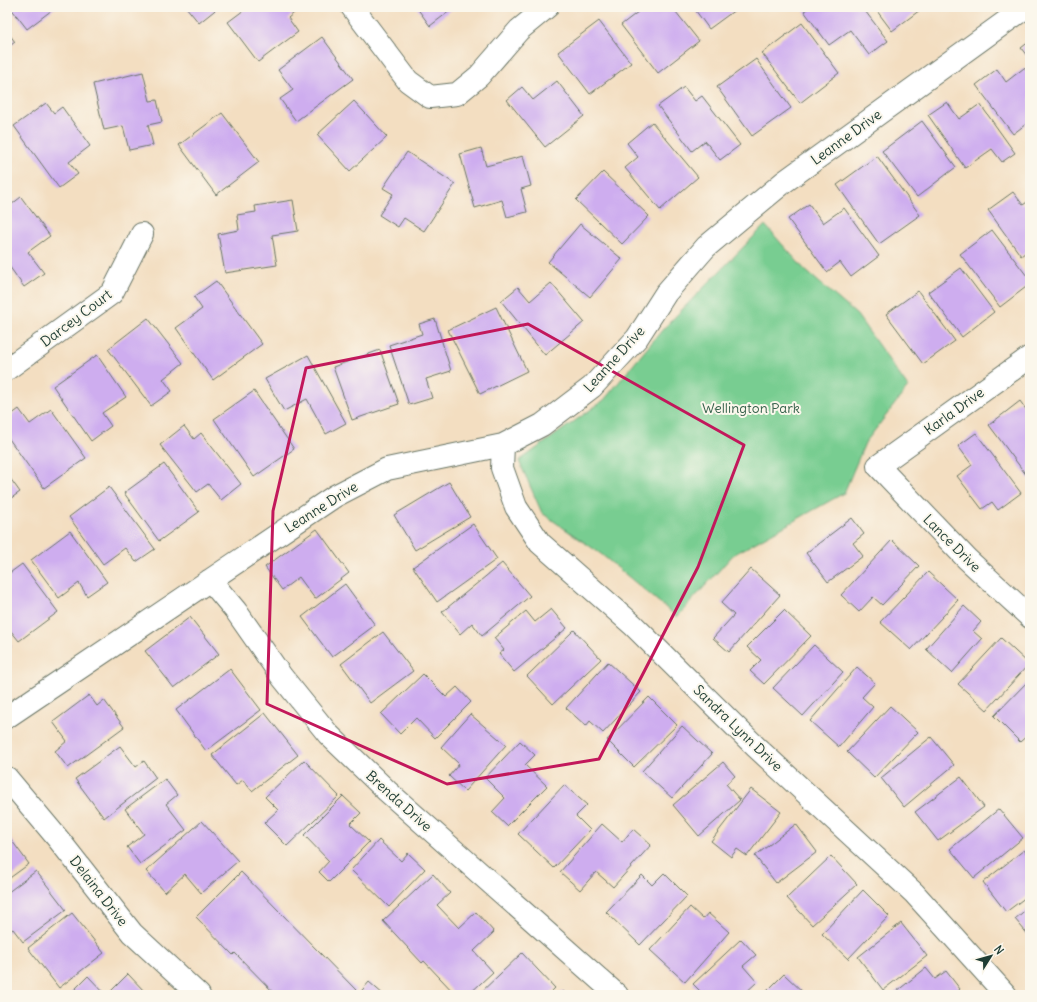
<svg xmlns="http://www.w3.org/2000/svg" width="1037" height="1002" font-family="Delius,sans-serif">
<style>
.green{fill:#78cd91;stroke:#4c8562}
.building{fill:#ceadef}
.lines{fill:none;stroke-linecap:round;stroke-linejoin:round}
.minor-casing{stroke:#697565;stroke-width:24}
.minor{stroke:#fff;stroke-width:22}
.marked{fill:none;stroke:#c2185b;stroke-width:3;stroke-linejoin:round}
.labels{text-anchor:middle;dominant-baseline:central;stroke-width:4;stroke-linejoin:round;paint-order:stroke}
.street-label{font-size:14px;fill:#1f3d34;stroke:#fbf7ec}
.park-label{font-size:14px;fill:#35614b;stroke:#fbf7ec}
</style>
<rect width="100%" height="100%" fill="#fbf7ec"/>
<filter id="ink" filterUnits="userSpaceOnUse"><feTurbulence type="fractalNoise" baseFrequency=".025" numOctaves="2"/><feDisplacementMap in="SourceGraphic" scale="8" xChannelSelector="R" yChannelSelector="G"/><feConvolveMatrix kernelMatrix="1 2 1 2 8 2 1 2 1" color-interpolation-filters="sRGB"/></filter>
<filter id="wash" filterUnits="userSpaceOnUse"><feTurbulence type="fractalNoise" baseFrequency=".012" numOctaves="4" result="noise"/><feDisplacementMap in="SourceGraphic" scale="16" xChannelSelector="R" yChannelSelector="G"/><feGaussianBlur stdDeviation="0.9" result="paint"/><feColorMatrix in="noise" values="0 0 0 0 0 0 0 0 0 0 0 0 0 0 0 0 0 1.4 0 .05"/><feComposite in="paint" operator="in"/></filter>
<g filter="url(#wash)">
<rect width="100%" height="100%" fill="#f3dec1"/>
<path class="green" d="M765 225 805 270 857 315 908 387 865 443 844 493 733 555 677 617 601 554 542 513 519 461 604 400 663 329Z"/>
<g id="blocks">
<path class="building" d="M10 7H56L27 29Z
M186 7H219L199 23Z
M248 7H298L299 9 288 18 298 32 258 62 228 22Z
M418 7H455L430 26 417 8Z
M642 7H672L699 41 658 73 621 25 643 8Z
M693 7H739L709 29Z
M810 7H862L888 41 869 55 850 30 829 45 804 11Z
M874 7H924L892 31Z
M599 21 631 63 590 94 558 52Z
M802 23 839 73 800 103 762 53Z
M7 31 15 42 7 48Z
M322 37 353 79 296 121 280 99 293 90 278 70Z
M1030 41V60L1021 48Z
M756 59 791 108 752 136 717 87Z
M1024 68 1030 75V121L1013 134 976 85 997 69 1006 82Z
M143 72 150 101 157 100 162 122 148 125 153 145 129 150 123 126 104 130 93 84Z
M557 81 584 116 545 147 507 100 522 87 533 100Z
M684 87 695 101 702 96 740 145 720 160 705 141 692 151 658 106Z
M354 101 387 137 350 171 317 135Z
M947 102 959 119 980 104 1015 153 1002 162 992 149 965 168 928 115Z
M46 103 54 113 62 107 90 146 69 162 78 174 59 188 14 126Z
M222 113 259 162 216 195 179 145Z
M922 121 956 167 917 197 882 151Z
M652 122 698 177 660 210 625 168 638 157 627 143Z
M481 148 486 166 523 156 531 186 521 189 527 212 507 217 502 200 475 208 460 154Z
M407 152 455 184 424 231 404 218 398 227 379 215 393 194 383 188Z
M877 156 920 215 879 244 837 185Z
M603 172 649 216 622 244 576 200Z
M1013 192 1023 205 1030 200V249L1021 256 988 210Z
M21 197 50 236 28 252 44 273 24 287 7 263V208Z
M293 200 298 231 272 235 277 265 225 273 218 234 239 230 237 215 256 212 255 206Z
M809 204 823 223 844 208 879 256 851 277 840 262 827 272 788 219Z
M580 224 622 259 590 297 548 262Z
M992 230 1030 280V284L1000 307 960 254Z
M961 268 994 312 962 337 928 292Z
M216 281 262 344 213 380 176 328 202 309 194 297Z
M551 283 584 322 545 355 501 301 518 287 530 301Z
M918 291 955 341 923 364 886 314Z
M496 307 527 371 480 394 448 330Z
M148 318 183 363 163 379 172 391 151 406 108 349Z
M435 319 451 371 426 379 432 398 409 405 389 345 422 334 419 324Z
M380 350 399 404 352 420 333 367Z
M97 355 126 397 102 413 111 426 91 441 53 386Z
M308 355 346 423 326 434 307 399 284 411 265 379Z
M254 391 294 449 254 477 214 419Z
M1020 401 1030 415V480L989 425Z
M19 409 30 424 51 409 86 458 44 488 7 436V418Z
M184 426 194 439 201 433 241 484 221 500 208 484 197 492 160 445Z
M976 433 1021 493 998 510 992 502 982 509 957 476 972 465 958 446Z
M164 464 199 512 159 541 124 493Z
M7 474 20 492 7 501Z
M449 482 470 517 415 550 394 515Z
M109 487 155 549 136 562 125 548 103 564 69 517Z
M852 518 864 534 853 543 863 556 828 582 806 553Z
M473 524 497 559 437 602 413 567Z
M317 529 349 573 315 599 299 577 282 590 265 567Z
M70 531 107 582 87 596 79 583 59 598 31 560Z
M892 540 919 566 882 605 873 597 859 612 841 595Z
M502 563 530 596 482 636 472 623 460 634 442 612Z
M22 564 58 612 19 641 7 626V575Z
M751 569 780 595 729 652 713 638 734 615 721 603Z
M928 572 958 600 911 650 880 622Z
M345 584 375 625 332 657 302 617Z
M964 606 981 622 973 631 982 639 952 673 926 649Z
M551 609 567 628 514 672 499 654 504 650 494 638 526 611 535 622Z
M784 610 811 636 764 684 750 671 761 660 747 647Z
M190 617 219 654 174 688 145 651Z
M574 630 601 659 553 704 527 676Z
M383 632 413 671 370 703 341 664Z
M1001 638 1029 664 987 710 958 684Z
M7 640 12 646 7 650Z
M814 645 843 672 803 716 773 688Z
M608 662 641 692 603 733 590 721 586 726 566 708Z
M857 667 875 683 862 697 873 707 839 747 810 721Z
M230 669 261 710 206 751 176 710Z
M423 674 446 697 457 687 471 702 435 738 416 718 400 734 381 714Z
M1030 679V733L1020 742 994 716Z
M89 695 97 706 104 700 124 727 68 768 55 751 67 741 53 722Z
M649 697 677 725 634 767 607 740Z
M890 706 918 732 874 778 847 752Z
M265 713 298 755 252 791 243 780 236 785 212 755Z
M470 714 506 745 465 791 449 776 459 764 441 747Z
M682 726 712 754 672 798 642 771Z
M931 737 954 765 904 807 881 778Z
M520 741 535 755 525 765 547 786 507 826 492 812 505 798 485 778Z
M120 746 136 767 144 761 156 778 104 818 75 779Z
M304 760 339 796 287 846 264 823 278 810 265 797Z
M723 762 735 776 726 784 740 800 699 836 673 805Z
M961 777 984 807 938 841 915 812Z
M165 779 177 795 166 804 186 830 140 864 127 847 144 834 125 809Z
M564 785 587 805 576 816 590 830 554 868 518 834Z
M751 789 781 812 747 856 737 849 731 857 711 841Z
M343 796 361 813 350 824 369 842 329 882 319 872 329 861 304 835Z
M999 809 1023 838 974 878 950 849Z
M202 821 238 861 201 893 185 874 165 892 146 871Z
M602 824 622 842 633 829 651 845 613 887 596 872 580 890 560 872Z
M796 824 817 852 776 883 755 856Z
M7 834 29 864 7 880Z
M379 840 401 861 408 853 425 869 389 907 351 870Z
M1024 850 1030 858V894L1006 912 983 882Z
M831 856 857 884 812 925 787 898Z
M36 871 66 910 23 942 13 929 7 933V893Z
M241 872 356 990 352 995H284L280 991 276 995 235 953 233 955 196 917Z
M664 873 687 896 640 945 606 912 642 875 652 885Z
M433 874 450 893 437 905 459 928 476 912 494 932 474 951 493 972 468 995H456L424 961 422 963 383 921Z
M863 890 889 916 848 959 822 934Z
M1030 906V937L1015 919Z
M690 907 703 919 708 913 729 932 685 982 650 950Z
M72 913 104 953 59 988 28 948Z
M901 923 927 956 883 990 858 957Z
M741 939 756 955 743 966 757 982 743 995H704L693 984Z
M522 953 555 988 548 995H478Z
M926 968 935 979 946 971 960 989 954 995H892Z
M128 974 145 992 143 993 145 995H107Z
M784 974 806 995H763Z
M88 976 106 995H69Z
M369 982 384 995H358Z
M563 991 567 995H559Z"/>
</g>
</g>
<g filter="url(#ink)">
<use href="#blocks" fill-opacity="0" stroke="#697565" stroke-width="1"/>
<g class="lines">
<g class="minor-casing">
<path id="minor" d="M352 7 408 81 430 97 457 94 479 76 519 30 547 7
M1030 357 878 466 967 559 1030 617
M7 369 112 293 142 234
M503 445 502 468 516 507 540 543 633 625 756 747 914 893 1006 995
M210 580 236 611 282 677 328 734 387 791 617 995
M7 717 335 496 387 469 503 445 542 425 592 387 637 338 666 293 706 247 784 182 1026 7
M7 778 59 840 132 933 199 995"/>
</g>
<use href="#minor" class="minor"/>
</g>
</g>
<path class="marked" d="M528 324 744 445 698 567 599 759 447 784 267 704 273 511 306 368Z"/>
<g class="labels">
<g class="street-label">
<text transform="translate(846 137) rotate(-36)">Leanne Drive</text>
<text transform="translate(76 318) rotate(-37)">Darcey Court</text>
<text transform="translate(614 359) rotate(-48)">Leanne Drive</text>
<text transform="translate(954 411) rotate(-36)">Karla Drive</text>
<text transform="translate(321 507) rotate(-32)">Leanne Drive</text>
<text transform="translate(952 543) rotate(45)">Lance Drive</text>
<text transform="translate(738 728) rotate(44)">Sandra Lynn Drive</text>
<text transform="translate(399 801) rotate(42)">Brenda Drive</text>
<text transform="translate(99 891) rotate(52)">Delaina Drive</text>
</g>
<g class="park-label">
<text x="751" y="408">Wellington Park</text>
</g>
</g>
<rect width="1037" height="1002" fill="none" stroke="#fbf7ec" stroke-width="24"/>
<g transform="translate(991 956) rotate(53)" stroke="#fbf7ec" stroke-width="3" paint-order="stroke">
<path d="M0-3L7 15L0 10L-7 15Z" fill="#1f3d34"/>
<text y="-6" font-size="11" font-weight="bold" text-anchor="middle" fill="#1f3d34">N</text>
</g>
</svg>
